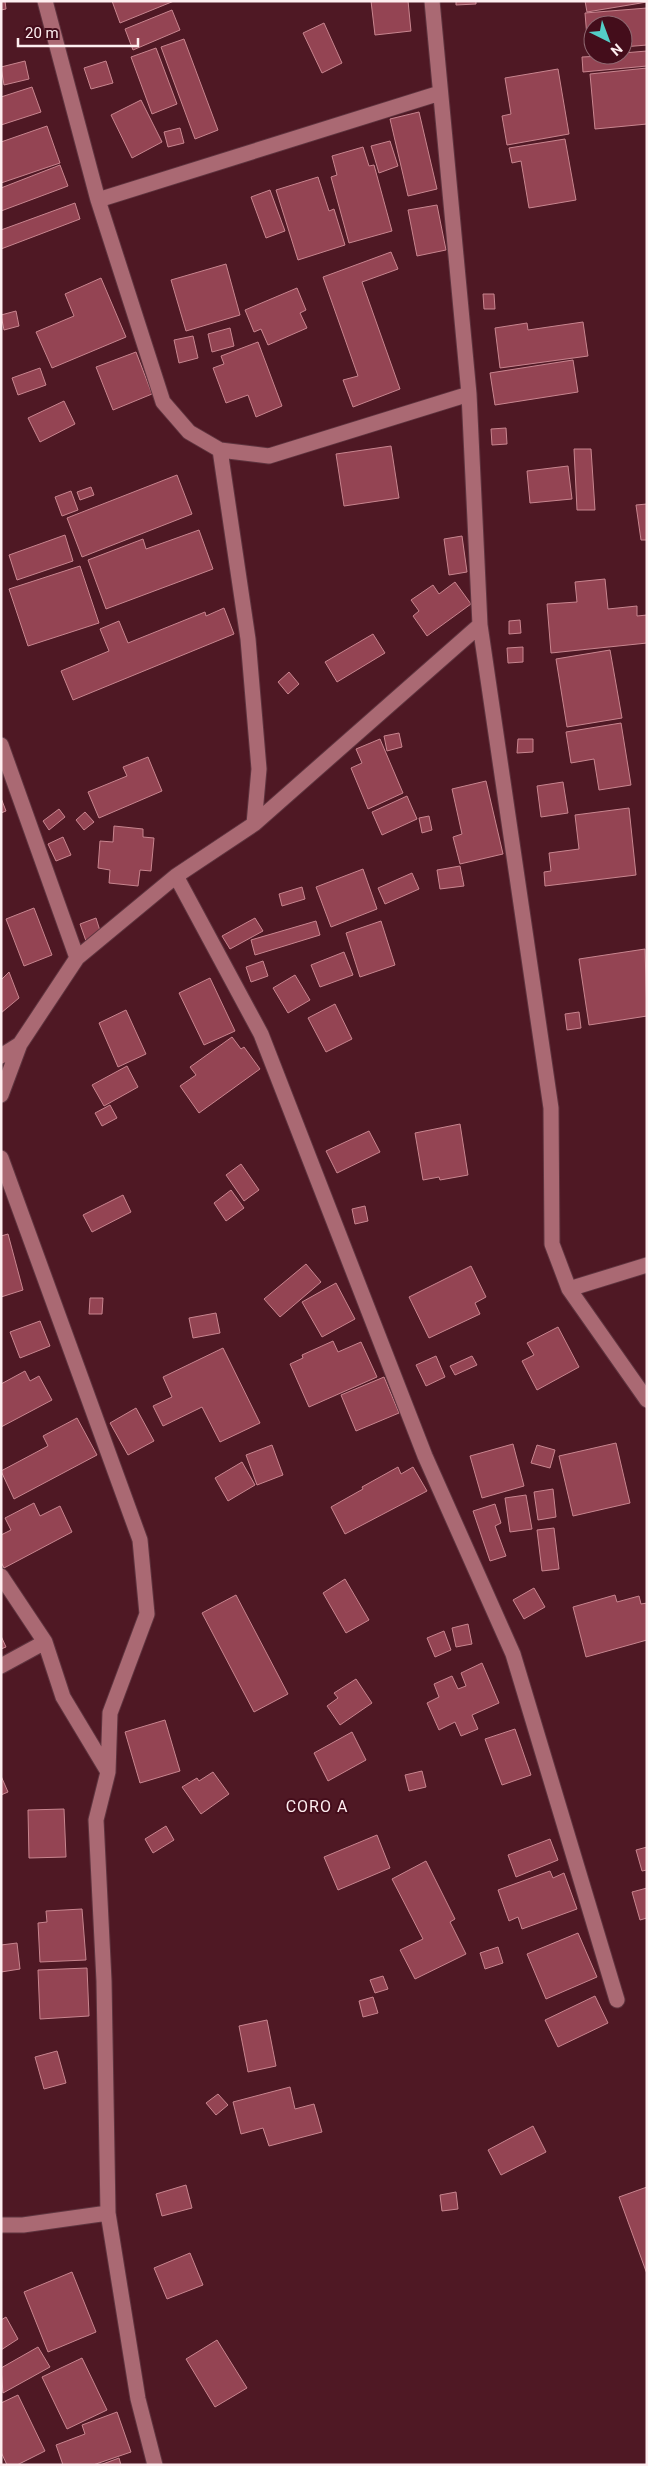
<svg xmlns="http://www.w3.org/2000/svg" width="648" height="2466" font-family="Roboto,sans-serif">
<style>
.building{fill:#944453;stroke:#c8858f}
.lines{fill:none;stroke-linecap:round;stroke-linejoin:round}
.minor-casing{stroke:#5f343f;stroke-width:17}
.minor{stroke:#aa6973;stroke-width:15}
.labels{text-anchor:middle;dominant-baseline:central;stroke-width:4;stroke-linejoin:round;paint-order:stroke}
.quarter-label{font-size:16px;letter-spacing:1px;fill:#feeef0;stroke:#440d1b}
</style>
<rect width="100%" height="100%" fill="#4f1824"/>
<path class="building" d="M1 1H5L6 9 1 10Z
M112 1H174L120 23Z
M371 1H408L411 31 375 35Z
M456 1H476V4L456 5Z
M585 1H647V2L587 12Z
M647 8V45L623 47V25H593V50H588L585 13Z
M172 10 180 30 133 50 125 29Z
M324 23 342 63 322 73 303 33Z
M184 39 218 130 195 139 161 47Z
M156 48 177 104 152 114 131 57Z
M647 51V66L583 72 582 57 623 55V53Z
M25 61 29 79 4 85 1 67Z
M106 61 113 83 91 89 84 68Z
M647 68V124L595 129 590 74Z
M558 69 569 134 507 145 502 116 511 114 505 78Z
M32 87 41 112 1 125V97Z
M141 100 162 142 132 158 111 115Z
M419 112 437 189 408 196 390 119Z
M47 126 60 163 1 183V142Z
M180 128 184 143 168 147 164 132Z
M565 139 576 200 529 208 521 161 512 163 509 148Z
M390 141 398 166 379 173 371 146Z
M363 147 369 166 374 165 392 231 349 243 331 177 337 175 332 156Z
M60 165 68 186 1 211V188Z
M318 177 329 211 334 209 345 245 298 260 276 190Z
M270 190 285 231 266 238 251 197Z
M75 203 80 219 1 249V230Z
M437 205 446 250 417 256 408 210Z
M391 252 398 269 362 282 400 389 353 407 343 380 358 376 323 277Z
M226 264 240 315 186 331 171 280Z
M101 278 126 337 52 368 36 332 74 316 65 294Z
M297 288 306 310 300 313 307 328 268 345 261 329 254 332 245 310Z
M483 294H494L495 309H484Z
M16 311 19 326 4 330 1 315Z
M583 322 588 356 500 368 495 328 527 323 528 330Z
M230 328 234 346 212 352 208 334Z
M193 336 198 358 179 363 174 340Z
M258 342 282 406 256 417 248 395 226 403 213 368 224 364 221 356Z
M136 352 152 394 113 410 96 367Z
M573 360 578 392 495 405 490 373Z
M40 368 46 385 18 395 12 378Z
M64 401 75 424 40 442 28 418Z
M506 428 507 444 492 445 491 429Z
M391 446 399 498 344 506 336 454Z
M574 449H591L595 510H577Z
M568 466 572 499 530 503 527 471Z
M177 475 192 514 82 557 67 518Z
M91 487 94 495 80 500 77 492Z
M71 491 78 510 62 516 55 497Z
M647 504V540H641L636 505Z
M199 530 213 569 106 609 88 560 143 539 146 549Z
M65 535 73 561 17 580 9 555Z
M462 536 467 572 449 575 444 539Z
M80 566 99 623 28 646 9 589Z
M605 579 608 609 637 606V616L647 615V643L551 653 547 604 577 602 575 582Z
M455 582 471 604 427 636 413 616 419 611 411 600 433 585 439 594Z
M224 608 234 634 73 700 61 671 109 651 100 629 119 621 128 643 205 612 206 616Z
M520 620 521 633 509 634V621Z
M373 634 385 653 337 682 325 662Z
M523 647V662L508 663 507 648Z
M610 650 622 718 567 727 556 659Z
M289 672 299 684 288 694 278 682Z
M621 723 631 785 599 790 594 759 571 763 566 732Z
M399 733 402 747 387 751 384 736Z
M380 739 403 793 368 809 351 768 362 763 356 749Z
M518 739H533V752L517 753Z
M148 757 162 791 99 818 88 792 127 776 123 767Z
M486 781 503 854 460 864 453 837 462 834 452 789Z
M563 782 568 813 541 817 537 786Z
M407 796 417 819 382 835 372 812Z
M1 798 6 811 1 813Z
M629 808 636 875 545 886 544 872 551 871 549 853 579 849 575 815Z
M59 809 65 817 49 830 43 821Z
M85 812 94 822 84 830 76 820Z
M429 816 432 830 422 833 419 818Z
M114 826 143 829V837L154 838 151 871 140 870 138 886 109 883 110 870 98 868 100 841 113 842Z
M63 837 71 855 56 861 48 844Z
M460 866 464 886 440 889 437 870Z
M363 869 377 909 331 927 316 887Z
M412 873 419 889 385 904 378 888Z
M302 887 305 899 282 906 279 894Z
M34 908 52 955 24 966 6 919Z
M96 918 101 934 86 941 80 924Z
M255 918 263 931 230 949 222 936Z
M316 921 320 935 255 955 251 940Z
M381 921 395 965 360 977 346 933Z
M645 949 647 1016 589 1025 579 959Z
M344 952 353 975 320 987 311 965Z
M263 961 268 976 251 982 246 967Z
M9 972 19 998 1 1013V980Z
M295 975 310 1000 288 1013 273 988Z
M210 978 235 1031 204 1045 179 993Z
M335 1004 352 1039 326 1052 308 1018Z
M126 1010 146 1054 118 1067 99 1023Z
M579 1012 581 1028 567 1030 565 1014Z
M232 1037 241 1049 244 1047 260 1069 199 1113 180 1086 196 1075 190 1067Z
M127 1066 138 1087 104 1106 92 1085Z
M110 1105 117 1118 102 1126 95 1113Z
M460 1124 468 1175 440 1180 439 1177 423 1180 415 1133Z
M369 1131 380 1152 337 1173 326 1151Z
M241 1164 259 1190 244 1201 226 1175Z
M231 1190 244 1208 226 1221 214 1203Z
M123 1195 131 1212 92 1232 83 1215Z
M365 1206 368 1221 355 1224 352 1209Z
M8 1234 23 1290 1 1297V1236Z
M306 1264 321 1282 280 1317 264 1299Z
M471 1266 486 1297 475 1303 480 1314 429 1338 409 1297Z
M336 1283 355 1319 322 1337 302 1302Z
M90 1298H103L102 1314H89Z
M216 1313 220 1333 193 1338 189 1318Z
M40 1321 50 1346 20 1358 10 1332Z
M558 1327 579 1367 537 1390 522 1361 534 1355 527 1343Z
M333 1341 338 1352 361 1342 377 1377 309 1407 290 1364 303 1358 302 1355Z
M223 1348 260 1423 220 1442 202 1407 163 1426 153 1406 172 1397 163 1377Z
M436 1356 445 1377 426 1386 416 1365Z
M472 1356 477 1365 455 1375 450 1366Z
M25 1371 30 1381 39 1376 52 1400 1 1427V1384Z
M384 1377 399 1413 356 1431 341 1395Z
M136 1408 154 1441 128 1455 110 1423Z
M77 1418 97 1455 14 1499 1 1471 48 1446 43 1436Z
M616 1443 630 1503 573 1516 559 1456Z
M513 1444 524 1486 482 1498 470 1456Z
M272 1445 283 1475 257 1485 246 1455Z
M537 1445 555 1450 550 1468 531 1463Z
M242 1462 255 1485 228 1501 215 1478Z
M398 1467 401 1474 413 1467 427 1491 345 1534 331 1507 363 1489 362 1487Z
M553 1489 556 1517 538 1520 534 1492Z
M526 1495 532 1529 510 1532 505 1498Z
M34 1503 40 1516 60 1506 72 1532 4 1568 1 1562V1535L11 1530 5 1518Z
M495 1504 501 1523 495 1526 506 1556 490 1561 473 1511Z
M554 1528 559 1569 542 1571 537 1530Z
M345 1579 369 1620 346 1633 323 1593Z
M534 1588 545 1607 524 1619 513 1600Z
M236 1595 288 1694 254 1712 202 1613Z
M615 1595 617 1602 639 1596 641 1604 647 1603V1640L586 1657 573 1607Z
M468 1624 472 1644 456 1647 452 1628Z
M444 1631 451 1650 435 1657 427 1638Z
M1 1636 6 1647 1 1649Z
M482 1663 499 1703 472 1715 478 1729 461 1736 455 1722 439 1730 427 1703 439 1697 434 1684 452 1676 458 1689 466 1686 461 1673Z
M356 1679 372 1703 340 1725 327 1706 338 1698 334 1693Z
M165 1720 180 1771 140 1783 125 1732Z
M515 1729 531 1775 502 1785 485 1739Z
M352 1732 366 1760 328 1781 314 1753Z
M422 1771 426 1787 409 1791 405 1775Z
M213 1772 229 1794 201 1814 182 1787 197 1778 199 1781Z
M1 1776 8 1792 1 1795Z
M64 1809 66 1857 29 1858 28 1810Z
M166 1826 174 1840 153 1853 145 1839Z
M377 1835 390 1868 338 1890 324 1857Z
M550 1839 558 1860 516 1877 508 1855Z
M647 1847V1870L642 1871 636 1850Z
M426 1861 455 1919 450 1922 466 1954 415 1979 400 1950 423 1939 392 1879Z
M550 1871 553 1878 564 1873 577 1909 522 1929 518 1917 509 1921 498 1890Z
M647 1888V1918L640 1920 632 1892Z
M82 1909 86 1960 40 1962 38 1923 47 1922 46 1911Z
M578 1933 597 1977 546 1999 527 1954Z
M17 1943 20 1969 1 1972V1945Z
M498 1947 503 1963 485 1969 480 1953Z
M87 1968 89 2016 40 2019 38 1970Z
M383 1976 388 1989 375 1993 370 1980Z
M595 1996 608 2023 558 2047 545 2020Z
M373 1997 378 2013 363 2017 359 2001Z
M267 2020 276 2066 248 2072 239 2026Z
M57 2051 66 2083 44 2089 35 2057Z
M290 2087 295 2109 314 2104 322 2132 269 2146 263 2128 241 2134 233 2102Z
M218 2094 228 2105 216 2115 206 2103Z
M533 2126 546 2152 501 2175 488 2150Z
M186 2185 192 2208 162 2216 156 2194Z
M647 2187V2274L619 2197Z
M456 2192 458 2209 442 2211 440 2195Z
M190 2253 203 2285 167 2299 154 2268Z
M72 2272 96 2332 48 2352 24 2292Z
M6 2317 18 2339 1 2350V2320Z
M217 2340 247 2388 215 2407 186 2359Z
M38 2347 50 2367 3 2393 1 2368Z
M82 2358 107 2410 67 2429 42 2377Z
M18 2395 45 2451 17 2465H7L1 2452V2403Z
M117 2412 131 2452 93 2465H63L56 2445 85 2434 82 2425Z
M119 2458 121 2465H100Z"/>
<g class="lines">
<g class="minor-casing">
<path id="minor" d="M45 1 98 200 163 402 189 432 220 450 269 456 469 394
M432 1 469 394 480 625 551 1108 552 1244 569 1289 647 1400
M98 200 440 93
M220 450 248 639 259 769 254 824
M1 745 77 958
M176 876 261 1034 425 1456 513 1654 617 2000
M1 1056 20 1044
M1 1095 20 1044 77 958 176 876 254 824 480 625
M1 1158 140 1540 147 1614 110 1713 108 1772 96 1820 104 1981 108 2213 138 2399 155 2465
M569 1289 647 1265
M1 1576 45 1642 63 1697 108 1772
M1 1666 45 1642
M1 2225H23L108 2213"/>
</g>
<use href="#minor" class="minor"/>
</g>
<g class="labels">
<g class="quarter-label">
<text x="317" y="1806">CORO A</text>
</g>
</g>
<rect width="648" height="2466" fill="none" stroke="#feeef0" stroke-width="5"/>
<g transform="translate(608 40) rotate(138)"><circle r="24" fill="#440d1b" stroke="#8e6770"/>
<path d="M0-4L9 19L0 12L-9 19Z" fill="#54cdc7"/>
<text y="-8" font-size="14" font-weight="bold" text-anchor="middle" fill="#feeef0">N</text>
</g>
<path d="M18 38v8h120v-8" fill="none" stroke="#feeef0" stroke-width="2.5"/>
<text x="25" y="38" font-size="15" fill="#feeef0" stroke="#440d1b" stroke-width="4" paint-order="stroke">20 m</text>
</svg>
